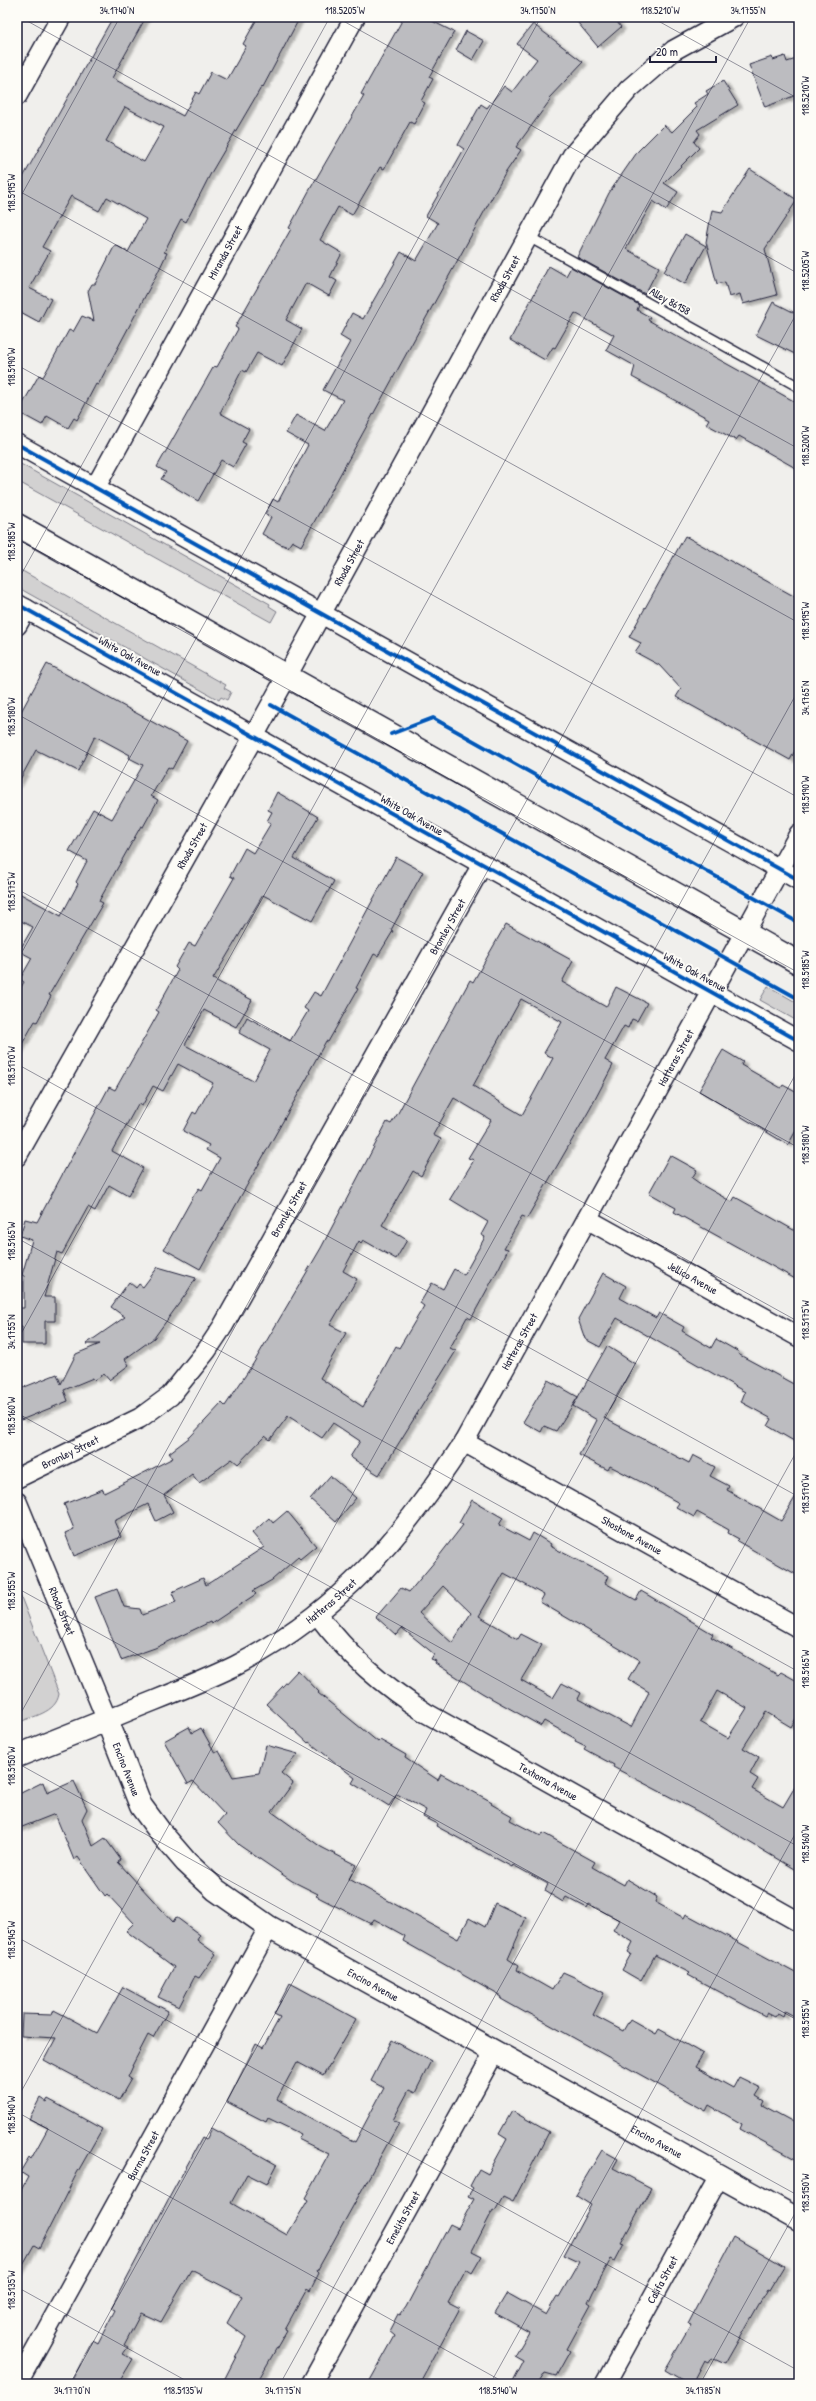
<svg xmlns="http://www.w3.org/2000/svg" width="816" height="2401" font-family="'Patrick Hand',sans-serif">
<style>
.green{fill:#d2d1d1;stroke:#7a7a86}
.building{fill:#bcbcc0;stroke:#22223b;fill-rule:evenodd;filter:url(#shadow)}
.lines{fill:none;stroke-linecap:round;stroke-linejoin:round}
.lane-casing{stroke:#22223b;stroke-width:12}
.street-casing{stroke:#22223b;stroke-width:22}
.secondary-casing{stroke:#22223b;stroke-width:25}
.primary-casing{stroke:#22223b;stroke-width:25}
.lane{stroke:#fdfcf7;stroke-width:9}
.street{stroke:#fdfcf7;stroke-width:19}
.secondary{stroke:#fdfcf7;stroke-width:22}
.primary{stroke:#fdfcf7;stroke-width:22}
.cycleway-casing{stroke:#fdfcf7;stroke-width:6}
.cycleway{stroke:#0057b8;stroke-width:4}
.ticks{fill:none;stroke:#22223b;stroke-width:1;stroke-opacity:0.45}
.labels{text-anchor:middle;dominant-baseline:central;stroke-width:4;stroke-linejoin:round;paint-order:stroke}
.street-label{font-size:11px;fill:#22223b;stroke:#fdfcf7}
.neatline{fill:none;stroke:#22223b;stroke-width:1.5}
.ticks-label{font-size:10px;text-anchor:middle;fill:#22223b}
</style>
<defs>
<filter id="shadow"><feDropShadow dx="4.5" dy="2.5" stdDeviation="1" flood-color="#0004"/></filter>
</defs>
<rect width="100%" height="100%" fill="#f0efec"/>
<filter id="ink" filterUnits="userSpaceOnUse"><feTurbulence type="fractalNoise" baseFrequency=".025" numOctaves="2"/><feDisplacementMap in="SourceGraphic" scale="8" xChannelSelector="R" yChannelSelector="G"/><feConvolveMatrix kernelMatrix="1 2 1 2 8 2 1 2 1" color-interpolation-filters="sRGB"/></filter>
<g filter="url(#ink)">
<path class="green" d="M17 462 270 604 269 606 277 611 271 622 17 481Z
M17 568 226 685 224 688 231 692 227 700 221 697 219 700 17 587Z
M768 986 799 1004V1022L760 1000Z
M17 1587 59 1694C56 1713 33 1716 17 1723Z"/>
<path class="building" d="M113 17H146L112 78 183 116 196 92 199 94 211 72 227 80 246 46 243 44 258 17H300L263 87 262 86 211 173 186 222 181 219 164 252 167 253 158 272 98 385 96 384 77 420 74 418 68 428 47 416 42 425 18 412 39 375 43 377 69 330 73 332 82 316 94 321 88 291 92 284H95L115 245 128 252 146 219 107 197 99 211 71 196 42 247 50 251 29 288 51 299 39 322 17 310V188ZM125 107 164 127 144 162 106 141Z
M404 17H424L454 32 429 77 433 79 421 101 425 103 414 124 410 122 384 169 380 167 352 215 338 207 320 240 342 253 330 277 337 281 329 296 306 283 286 320 302 329 282 366 257 353 246 372 242 370 220 413 249 429 242 442 246 444 233 467 221 460 198 501 161 479 166 472 157 467 214 366 217 367 238 329 235 327 291 229 289 228 309 191 364 96 361 94Z
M573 17H613L621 27 598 47Z
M533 24 583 62 549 98 551 99 516 147 521 150 506 172 301 546 292 541 288 547 280 544 262 534 271 517 265 514 273 499 278 502 308 445 286 433 296 415 325 431 343 400 323 390 350 342 340 336 352 313 363 319 401 252 416 261 438 223 426 216 464 149 458 145 481 104 487 108 504 86 512 92 537 59 517 44Z
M466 31 484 41 473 60 456 50Z
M785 56 787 62 799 58V94L765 107 749 65 772 57 773 60Z
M723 81 738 105 697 130 700 134 694 142 699 148 664 183 678 192 666 210 653 201 626 249 659 267 645 294 577 257 609 193 638 151 664 125 672 132 697 107 694 103 708 94 706 91Z
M750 169 797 200 765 249 777 295 743 304 740 294 729 297 725 282 717 284 706 242 712 210 722 212Z
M685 234 706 246 685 284 664 272Z
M549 266 566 276 571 267 639 305 637 310 650 317 648 320 799 404V470L739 436 736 440 706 424 709 419 632 377 635 366 606 350 614 335 575 313 555 348 553 347 545 360 510 340Z
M773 302 799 315V356L756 335Z
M685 536 799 599V743L790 760 676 697 681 689 659 665 635 652 641 643 629 637Z
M47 664 187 741 172 769 168 767 151 796 158 800 143 827 141 826 99 901 103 903 49 995 51 996 37 1022 35 1021 17 1053V994L24 982 20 979 32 958 19 951 33 927 17 919V892L61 916 78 884 76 882 87 861 69 851 93 809 112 819 143 765 129 758 130 755 95 736 78 771 36 750 17 785V719Z
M277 792 318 817 294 858 334 881 312 921 263 895 213 979 252 1000 236 1027 204 1010 185 1045 253 1081 270 1050 239 1033 247 1017 290 1041 308 1011 304 1008 314 992 321 996 396 857 423 872 391 930 393 931 378 956 374 954 356 988 358 989 328 1042 326 1041 309 1072 310 1073 200 1269 164 1249 194 1195 199 1188 202 1190 220 1158 206 1150 209 1145 183 1131 193 1112 196 1114 213 1083 178 1064 163 1091 153 1086 142 1106 138 1104 112 1151 143 1168 128 1196 109 1185 95 1211 88 1207 62 1254 57 1252 44 1297H55V1321H45V1344H22V1327H17V1308H24V1276L22 1275 32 1240 20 1236 25 1219 37 1222 109 1087 115 1090 159 1012 156 1010 178 970 175 967 189 943 195 946 234 878 230 876 245 848 253 853 271 823 267 821 272 812 268 810Z
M506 924 573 961 562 982 606 1007 616 987 647 1003 637 1021 632 1019 628 1028 624 1026 605 1060 613 1065 590 1109 527 1218 522 1216 504 1248 508 1249 500 1266 471 1319 467 1317 450 1348 456 1351 379 1475 350 1457 360 1441 333 1423 322 1438 288 1416 270 1440 265 1436 238 1464 232 1459 199 1483 192 1474 164 1495 173 1512 156 1521 148 1504 114 1521 121 1537 74 1556 65 1533 74 1529 64 1504 103 1489 104 1493 173 1458 169 1453 190 1437 222 1403 225 1406 253 1364 321 1248 387 1122 391 1124 398 1113 470 980 473 982ZM521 999 562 1022 544 1053 553 1058 522 1115 473 1086ZM454 1098 491 1120 468 1158 474 1160 450 1199 488 1222 481 1235 485 1237 464 1275 454 1269 443 1289 432 1283 420 1303 424 1306 399 1348 396 1346 363 1407 320 1378 346 1333 330 1325 357 1279 343 1271 359 1241 361 1243 363 1240 396 1259 407 1240 382 1225 413 1171 421 1176 441 1139 433 1135Z
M723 1050 743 1062 741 1065 781 1088 783 1085 799 1094V1125L788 1145 699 1091Z
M670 1155 697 1170 692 1178 702 1185 732 1202 735 1197 799 1233V1281L674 1212 676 1208 649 1193Z
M158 1267 196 1278 186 1294 154 1338 125 1359 129 1365 109 1380 104 1374 95 1380 93 1378 64 1390 68 1401 21 1420 17 1410V1390L57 1374 61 1384 76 1354 100 1344H86L125 1317 111 1307 129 1282 136 1288 139 1284 143 1287Z
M603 1273 626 1286 620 1298 656 1318 659 1313 684 1327 682 1331 711 1348 716 1339 739 1352 738 1354 799 1387V1444L768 1426 772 1419 741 1402 745 1392 617 1318 600 1347 585 1339 578 1319Z
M607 1346 635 1364 604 1418 689 1463 693 1455 715 1467 710 1476 729 1486 727 1490 781 1521 799 1491V1576L737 1541 739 1539 728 1533 729 1530 697 1512 694 1517 676 1507 679 1503 643 1483 610 1466 608 1470 579 1455 597 1420 573 1406Z
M548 1380 578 1397 556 1431 544 1426 541 1432 523 1422Z
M330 1476 356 1498 336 1522 310 1499Z
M472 1500 503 1518 499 1525 529 1541 533 1533 551 1544 550 1546 608 1576 605 1583 636 1600 641 1591 713 1634 711 1637 778 1675 781 1672 799 1682V1713L791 1727 766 1712 743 1748 759 1757 750 1774 758 1779 752 1789 783 1807 799 1780V1872L699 1812 613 1767 614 1765 584 1749 586 1746 575 1741 576 1739 544 1721 541 1726 482 1693 435 1663 436 1661 431 1659 434 1654 402 1628 396 1635 376 1617 401 1588 409 1592 436 1560 463 1525 459 1523ZM504 1573 544 1595 540 1602 639 1660 628 1679 649 1692 631 1727 578 1699 581 1693 562 1683 553 1698 521 1680 542 1645 521 1634 518 1639 479 1616ZM443 1586 471 1613 452 1643 419 1613ZM717 1691 747 1708 728 1738 700 1722Z
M287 1511 316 1546 300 1559 298 1557 272 1580 253 1591 256 1594 211 1624 210 1622 155 1648 121 1660 95 1597 117 1589 124 1607 140 1609 142 1615 176 1602 172 1593 174 1591 203 1578 206 1585 264 1547 252 1533 269 1518 273 1523Z
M298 1670 319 1692 318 1693 378 1742 380 1740 406 1755 405 1758 438 1780 441 1774 492 1802 491 1804 512 1816 510 1820 541 1836 543 1833 595 1862 592 1867 624 1885 627 1879 657 1897 655 1902 684 1918 686 1914 799 1975V2019L785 2011 783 2016 778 2013 775 2017 767 2013 765 2016 688 1975 690 1973 655 1955 641 1981 622 1970 631 1954 628 1952 633 1942 613 1930 619 1920 589 1904 587 1908 566 1897 563 1902 545 1891 548 1884 513 1865 512 1867 436 1826 437 1824 423 1817 426 1810 397 1794 389 1806 352 1783 355 1778 309 1742 308 1743 266 1704Z
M189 1727 192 1733 201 1728 215 1753 219 1751 233 1777 259 1773 266 1745 298 1754 281 1773 293 1783 272 1812 321 1847 356 1865 349 1879 458 1939 469 1918 485 1927 495 1903 526 1918 508 1959 519 1966 517 1970 552 1990 563 1972 574 1977 604 1993 593 2015 623 2031 630 2019 656 2034 659 2029 703 2054 695 2067 733 2088 739 2077 761 2088 756 2096 764 2101 762 2105 799 2125V2161L740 2129 742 2124 709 2105 706 2111 527 2012 526 2013 501 1999 502 1997 403 1941 405 1936 374 1919 371 1924 316 1896 318 1894 292 1881 239 1845 218 1823 225 1815 193 1781 188 1784 164 1741Z
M74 1781 87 1809 82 1819 93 1846 105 1838 121 1860 118 1862 173 1922 176 1917 200 1935 197 1940 216 1954 199 1978 195 1976 179 2007 158 1997 174 1967 126 1931 134 1923 107 1894 105 1896 78 1857 74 1860 55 1814 17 1829V1795L43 1782 47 1793Z
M290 1983 356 2019 323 2076 297 2062 277 2099 321 2124 355 2142 384 2088 371 2081 392 2040 431 2061 415 2093 409 2090 393 2120 399 2123 317 2271 319 2273 310 2291 307 2289 285 2329 287 2330 256 2384H222L246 2337 227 2323 242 2296 191 2270 161 2322 141 2313 124 2345 128 2347 123 2354 133 2359 118 2384H70L93 2340 98 2343 115 2310 111 2308 169 2198 202 2138 206 2140 212 2128 277 2165 267 2184 247 2174 231 2203 287 2235 308 2200 305 2198 329 2154 298 2139 301 2134 268 2118 266 2122 227 2102 256 2044 263 2048 280 2017 274 2014Z
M123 1987 168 2011 153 2038 148 2035 132 2066H133L128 2077 131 2079 119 2100 44 2060 56 2038 21 2036 22 2014 52 2015 54 2010 97 2033Z
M40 2098 46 2102 48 2099 102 2129 77 2173 39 2248 34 2245 17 2275V2198L28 2177 20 2172 29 2157 31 2159 48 2128 29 2119Z
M512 2111 549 2132 513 2202 503 2197 495 2211 493 2210 472 2251 482 2256 472 2273 466 2269 448 2302 460 2308 419 2384H368L395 2336 389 2331 398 2314 400 2315 406 2307 450 2224 458 2228 474 2199 468 2196 473 2188 470 2186 479 2169 488 2174 507 2139 499 2134Z
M602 2150 618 2159 613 2168 651 2188 621 2243 624 2244 615 2261 611 2259 593 2292 588 2303 591 2305 567 2349 570 2351 556 2376 545 2373 538 2384H512L524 2361 515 2356 529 2332 495 2313 507 2293 546 2315 557 2296 559 2297 579 2262 564 2255 591 2205 575 2195Z
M734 2237 784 2266 769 2291 767 2290 725 2364 712 2358 709 2363 705 2361 693 2384H689L665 2370 691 2325 688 2324Z"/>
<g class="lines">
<g class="lane-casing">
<path id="lane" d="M529 237 799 387"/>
</g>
<g class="street-casing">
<g id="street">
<path d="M17 96 61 17"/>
<path d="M17 444 799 880"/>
<path id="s1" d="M95 488 355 17"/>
<path d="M17 604 799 1041"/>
<path d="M17 625 26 609"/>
<path id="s2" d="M17 1156 254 736 572 156 629 89 674 50 734 17"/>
<path id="s3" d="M587 1219 799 1337"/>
<path id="s4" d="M464 1442 799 1628"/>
<path id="s5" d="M17 1478 140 1418 170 1396 207 1350 223 1326 482 865"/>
<path id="s6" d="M17 1502 107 1720C149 1702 194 1686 235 1666 339 1613 402 1537 464 1442L799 834"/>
<path id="s7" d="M317 1614C349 1656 382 1685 426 1713L799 1922"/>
<path id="s8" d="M17 2384 269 1927"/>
<path id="s9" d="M311 2384 495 2051"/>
<path id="s10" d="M605 2384 720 2175"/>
</g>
</g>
<g class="secondary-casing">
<g id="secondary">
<path id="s11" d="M17 1756 107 1720 141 1806 161 1833 186 1862 216 1890 269 1927 799 2220"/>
</g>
</g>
<g class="primary-casing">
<path id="primary" d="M17 525 799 963"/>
</g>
<use href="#lane" class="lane"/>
<use href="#street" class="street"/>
<use href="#secondary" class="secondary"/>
<use href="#primary" class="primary"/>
<g class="cycleway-casing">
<path id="cycleway" d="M17 444 799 880
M17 604 799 1041
M271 705 799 999
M391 734 433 718 799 923"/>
</g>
<use href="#cycleway" class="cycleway"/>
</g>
</g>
<path class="ticks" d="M20 17 799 449M336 17 799 274M651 17 799 99M17 190 799 623M17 203 120 17M17 365 799 798M17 539 799 973M17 582 330 17M17 714 799 1148M17 889 799 1322M17 961 541 17M17 1064 799 1497M17 1238 799 1672M17 1341 751 17M17 1413 799 1847M17 1588 799 2021M17 1720 799 309M17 1763 799 2196M17 1937 799 2371M17 2099 799 689M17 2112 507 2384M17 2287 192 2384M70 2384 799 1068M280 2384 799 1447M490 2384 799 1827M700 2384 799 2206"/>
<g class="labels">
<g class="street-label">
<text stroke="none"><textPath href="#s1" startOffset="269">Miranda Street</textPath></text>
<text stroke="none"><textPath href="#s2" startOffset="1004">Rhoda Street</textPath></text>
<text transform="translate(670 301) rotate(29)">Alley 86158</text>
<text stroke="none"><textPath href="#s2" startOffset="680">Rhoda Street</textPath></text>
<text transform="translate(130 656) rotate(29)">White Oak Avenue</text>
<text transform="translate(412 815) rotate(30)">White Oak Avenue</text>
<text stroke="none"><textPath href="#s2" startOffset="356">Rhoda Street</textPath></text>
<text stroke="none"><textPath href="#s5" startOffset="720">Bromley Street</textPath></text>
<text transform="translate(695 972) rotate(29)">White Oak Avenue</text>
<text stroke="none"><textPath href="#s6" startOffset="1138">Hatteras Street</textPath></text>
<text stroke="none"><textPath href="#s5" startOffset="396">Bromley Street</textPath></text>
<text stroke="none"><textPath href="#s3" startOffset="121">Jellico Avenue</textPath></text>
<text stroke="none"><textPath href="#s6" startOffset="814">Hatteras Street</textPath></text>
<text stroke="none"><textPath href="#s5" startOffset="59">Bromley Street</textPath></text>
<text stroke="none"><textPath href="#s4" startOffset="192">Shoshone Avenue</textPath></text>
<text stroke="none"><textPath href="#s6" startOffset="491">Hatteras Street</textPath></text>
<text stroke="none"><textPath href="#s6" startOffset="118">Rhoda Street</textPath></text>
<text stroke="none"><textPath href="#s11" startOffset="150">Encino Avenue</textPath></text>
<text stroke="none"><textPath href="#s7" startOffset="288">Texhoma Avenue</textPath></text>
<text stroke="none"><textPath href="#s11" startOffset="486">Encino Avenue</textPath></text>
<text stroke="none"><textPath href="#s11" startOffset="810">Encino Avenue</textPath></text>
<text stroke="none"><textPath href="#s8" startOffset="261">Burma Street</textPath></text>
<text stroke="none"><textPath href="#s9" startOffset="190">Emelita Street</textPath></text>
<text stroke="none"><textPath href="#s10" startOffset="119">Califa Street</textPath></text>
</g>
</g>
<rect width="816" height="2401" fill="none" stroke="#fdfcf7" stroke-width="44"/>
<path d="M650 56v6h66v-6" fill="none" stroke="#22223b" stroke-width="2"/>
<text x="656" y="56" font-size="12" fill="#22223b" stroke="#fdfcf7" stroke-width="3" paint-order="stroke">20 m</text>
<rect x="22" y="22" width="772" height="2357" class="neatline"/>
<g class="ticks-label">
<text x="117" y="14">34.1740°N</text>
<text x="345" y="14">118.5205°W</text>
<text x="538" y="14">34.1750°N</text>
<text x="660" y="14">118.5210°W</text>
<text x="748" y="14">34.1755°N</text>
<text transform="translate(805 96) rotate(-90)" y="4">118.5210°W</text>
<text transform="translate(11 193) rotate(-90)" y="4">118.5195°W</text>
<text transform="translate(805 271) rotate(-90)" y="4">118.5205°W</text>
<text transform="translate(11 367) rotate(-90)" y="4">118.5190°W</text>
<text transform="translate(805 446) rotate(-90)" y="4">118.5200°W</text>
<text transform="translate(11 542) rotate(-90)" y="4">118.5185°W</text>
<text transform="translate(805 621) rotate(-90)" y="4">118.5195°W</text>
<text transform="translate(805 698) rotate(-90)" y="4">34.1765°N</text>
<text transform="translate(11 717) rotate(-90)" y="4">118.5180°W</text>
<text transform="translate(805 795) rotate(-90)" y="4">118.5190°W</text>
<text transform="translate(11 892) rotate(-90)" y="4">118.5175°W</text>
<text transform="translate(805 970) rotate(-90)" y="4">118.5185°W</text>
<text transform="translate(11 1066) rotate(-90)" y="4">118.5170°W</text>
<text transform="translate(805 1145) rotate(-90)" y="4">118.5180°W</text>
<text transform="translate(11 1241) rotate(-90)" y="4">118.5165°W</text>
<text transform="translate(805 1320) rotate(-90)" y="4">118.5175°W</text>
<text transform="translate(11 1332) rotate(-90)" y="4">34.1755°N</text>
<text transform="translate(11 1416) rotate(-90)" y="4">118.5160°W</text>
<text transform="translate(805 1494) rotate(-90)" y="4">118.5170°W</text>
<text transform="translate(11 1591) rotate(-90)" y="4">118.5155°W</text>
<text transform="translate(805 1669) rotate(-90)" y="4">118.5165°W</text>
<text transform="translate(11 1766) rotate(-90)" y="4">118.5150°W</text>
<text transform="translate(805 1844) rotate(-90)" y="4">118.5160°W</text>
<text transform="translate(11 1940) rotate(-90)" y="4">118.5145°W</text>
<text transform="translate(805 2019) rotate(-90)" y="4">118.5155°W</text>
<text transform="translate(11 2115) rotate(-90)" y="4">118.5140°W</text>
<text transform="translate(805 2193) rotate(-90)" y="4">118.5150°W</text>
<text transform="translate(11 2290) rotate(-90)" y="4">118.5135°W</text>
<text x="72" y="2394">34.1770°N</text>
<text x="183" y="2394">118.5135°W</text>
<text x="283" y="2394">34.1775°N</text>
<text x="498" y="2394">118.5140°W</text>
<text x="703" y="2394">34.1785°N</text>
</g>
</svg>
